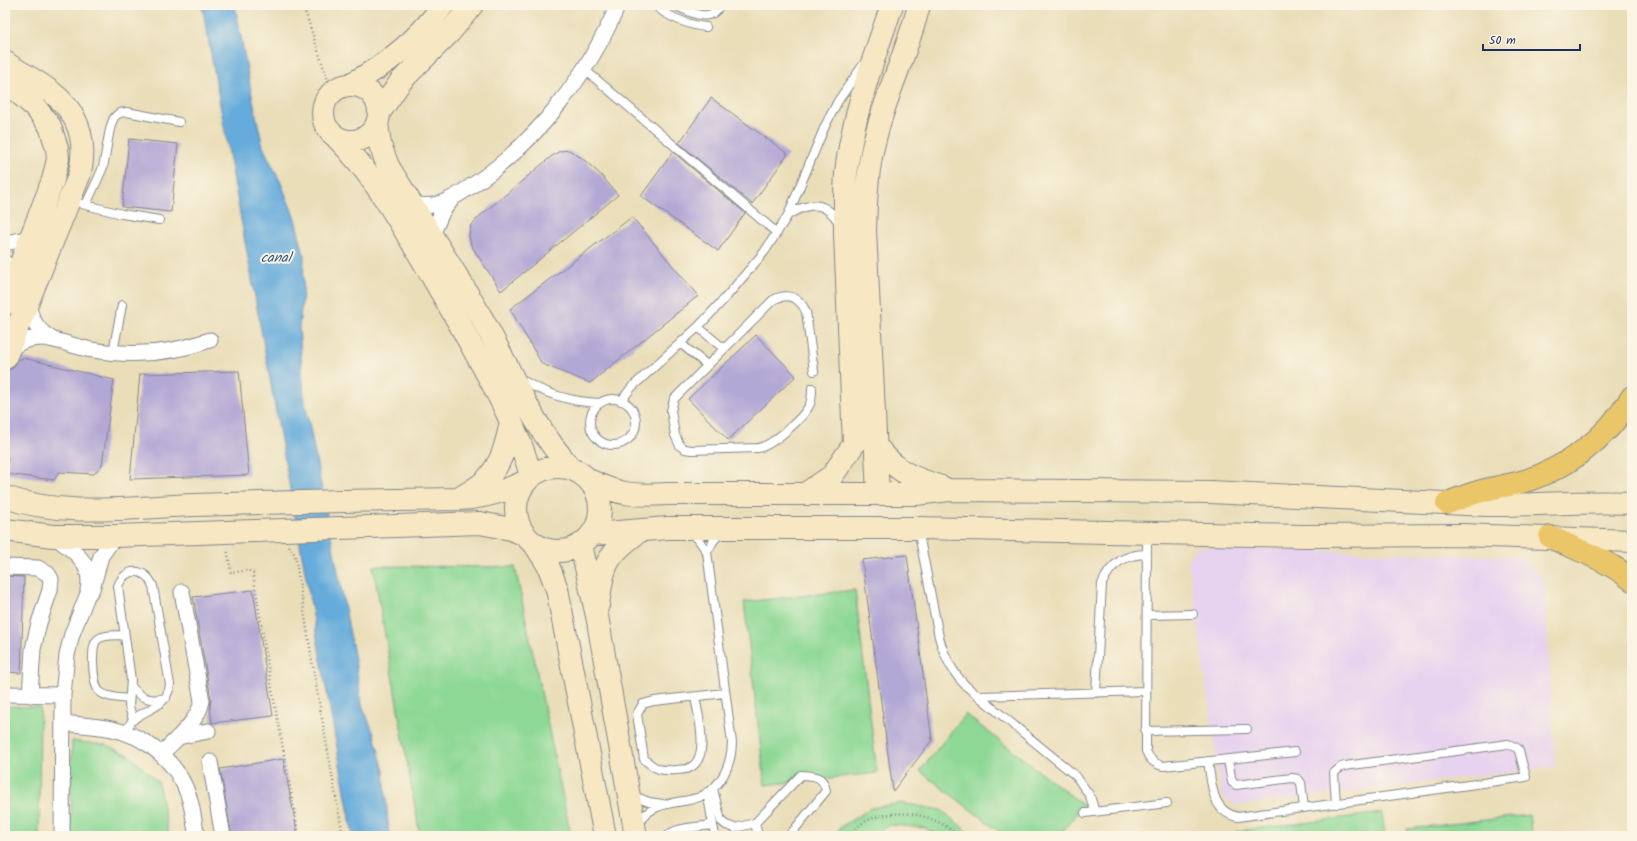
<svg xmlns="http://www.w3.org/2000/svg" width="1637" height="841" font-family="Kalam,sans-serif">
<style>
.built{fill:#e7d2ef}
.green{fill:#8dd894;stroke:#548479}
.water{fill:#65abdb;stroke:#406d9c}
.building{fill:#b2a8d5}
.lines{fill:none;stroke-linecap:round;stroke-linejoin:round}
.lane-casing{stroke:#82868c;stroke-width:10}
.street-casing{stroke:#82868c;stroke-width:17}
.secondary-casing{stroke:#82868c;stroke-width:24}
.primary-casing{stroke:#82868c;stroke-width:24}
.path{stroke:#82868c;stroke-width:2.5;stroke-dasharray:1 3;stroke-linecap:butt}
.lane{stroke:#fff;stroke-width:8}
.street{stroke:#fff;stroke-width:15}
.secondary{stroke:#f7e8c3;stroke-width:22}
.primary{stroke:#ebc669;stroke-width:22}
.labels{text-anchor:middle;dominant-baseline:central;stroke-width:4;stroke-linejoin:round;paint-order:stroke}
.water-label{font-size:14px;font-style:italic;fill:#315484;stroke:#fcf5e5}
</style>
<rect width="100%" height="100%" fill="#fcf5e5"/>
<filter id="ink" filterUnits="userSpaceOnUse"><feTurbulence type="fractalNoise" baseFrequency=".025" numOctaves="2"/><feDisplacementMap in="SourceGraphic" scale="8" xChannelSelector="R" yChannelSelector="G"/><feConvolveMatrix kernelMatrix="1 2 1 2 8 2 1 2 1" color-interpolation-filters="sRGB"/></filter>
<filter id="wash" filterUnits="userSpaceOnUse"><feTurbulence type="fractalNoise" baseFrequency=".012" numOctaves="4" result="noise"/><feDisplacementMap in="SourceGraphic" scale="16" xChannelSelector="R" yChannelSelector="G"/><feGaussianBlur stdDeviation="0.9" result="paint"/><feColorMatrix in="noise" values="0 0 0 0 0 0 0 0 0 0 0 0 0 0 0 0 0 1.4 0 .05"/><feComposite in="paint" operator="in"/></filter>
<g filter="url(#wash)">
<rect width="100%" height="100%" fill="#eadeb9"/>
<path class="built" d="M1198 547 1519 557 1544 580 1555 766 1236 806 1222 796 1188 558Z"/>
<path class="green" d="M373 566 515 567 571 836H420Z
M855 590 877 773 765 785 744 602Z
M5 706 40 707 39 836H5Z
M965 714 1083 805 1059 836H1005L920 771Z
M72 741 106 745 129 755 158 782 169 836H71Z
M901 803 941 810 973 836H939L925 828 891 825 869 836H833L841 827 871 808Z
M1382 813 1385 836H1237V831Z
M1529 815 1532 836H1408L1407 829Z"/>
<path class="water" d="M202 5H235L253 101 263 147 281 183 295 219 304 255 303 293 299 327 304 397 355 660 362 705 374 734 384 771 389 836H353Z"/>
<g id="blocks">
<path class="building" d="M711 98 788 154 752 204 679 143Z
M129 139 178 144 171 212 122 207Z
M569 150 583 159 600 174 618 195 501 291 471 245 469 235 471 225 480 216 552 156 560 151Z
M673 152 745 213 718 251 641 196Z
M632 217 698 296 590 383 542 364 510 309Z
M756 335 796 376 728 440 688 399Z
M24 358 114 380 102 465 94 474 59 472 54 480 6 474 8 458 5 455V377L8 370 13 368 18 360Z
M239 371 249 475 130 479 140 374Z
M907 555 932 740 893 791 862 560Z
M5 576 24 577 21 673 5 672Z
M253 590 273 716 212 723 210 707 211 699 193 597Z
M283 759 298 836H232L220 769Z"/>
</g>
</g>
<g filter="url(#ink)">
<use href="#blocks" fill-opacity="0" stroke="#82868c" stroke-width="1"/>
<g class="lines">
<g class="lane-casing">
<path id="lane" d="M655 5C665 16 691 26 706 27
M674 5C688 11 710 25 720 5
M584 69 777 233
M82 204 122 214 159 220
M86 205C91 193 98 180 103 167 106 156 109 124 114 118 117 113 122 112 127 112L179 122
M788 215C809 202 825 200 839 223
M698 327 723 348
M680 343 707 365
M113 352 122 305
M520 379C545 394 571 402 600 403
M812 388C812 395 812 401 809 406 803 418 772 446 758 448L691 450 685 449 680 446 675 435 671 411 674 399 773 300C787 292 800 297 806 312L814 371
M590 422a23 23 0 1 1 46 0a23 23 0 1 1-46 0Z
M621 401 632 387 698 327 727 296 765 251 788 215 825 126 838 101 865 62
M918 529 939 637C944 656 952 672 966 686L1076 776 1090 796 1095 812
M1147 533 1146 751C1149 759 1154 764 1163 766L1295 752
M707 552 714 540 722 532
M1147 615 1193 614
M124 635C116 636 103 634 97 640 90 646 93 684 99 691 106 698 120 698 129 699
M131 686C140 698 150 702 166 698
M1096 693 1102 584C1110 564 1125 554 1147 554
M979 696 1146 691
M695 697C698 714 711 759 689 768 686 770 681 769 677 770 661 771 656 770 644 759L637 714 643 704 654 701 725 693
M1145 731 1247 729
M125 733C128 728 130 722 134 719 149 707 166 708 170 685L153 586C145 567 125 567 118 586L131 680 129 706 133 720
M1228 760 1232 782 1236 785 1292 778 1298 779 1301 783 1304 808
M1208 761C1212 784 1211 812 1238 817L1526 777 1519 751 1517 748 1508 744 1345 766 1341 767 1334 773 1336 804
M713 789 721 821 726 825 735 828 755 823 801 775C815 776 823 775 826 791L789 836
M707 792 715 836
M631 795 649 802 662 804
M1085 813 1167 803
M755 823 758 836
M638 824C650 804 668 804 689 800 717 795 731 770 732 743L707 552 698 539 690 532
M668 836C673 827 702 827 712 825"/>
</g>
<g class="street-casing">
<path id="street" d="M411 204C438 210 452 199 473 185 537 142 588 75 618 5
M432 235 442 212 452 199
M5 243 31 238
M5 263 14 282
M28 302C30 319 37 331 52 339
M8 351C19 341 30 338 45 338 61 341 76 347 92 350 133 357 171 354 210 340
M53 536C72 549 94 563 88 590
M5 567 38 568 48 574 51 579 50 590 39 623 33 649 30 695
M5 694 63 695
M63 723C79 725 96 726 112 729 147 736 178 763 189 797 193 809 194 823 197 836
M178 737 208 731
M161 754C176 739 198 722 202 701L182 592
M210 762 223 836
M62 836 63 695 67 655 72 634 87 596 92 589 101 556 115 536"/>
</g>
<g class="secondary-casing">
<path id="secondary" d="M5 62C21 74 41 82 56 96 81 117 87 146 79 176L5 358
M5 81 35 107 50 126 57 148 58 159 53 180 5 304
M323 113a28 28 0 1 1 56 0a28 28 0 1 1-56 0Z
M349 85C385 66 419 39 443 5
M379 113 401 81 450 32 472 5
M377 123 380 145 388 166C420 219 455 270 485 324 513 374 532 427 572 469
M337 138C373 174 399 221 425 264 448 303 470 342 491 381 507 412 522 442 531 476
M876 446C900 475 910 476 944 488
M516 509a42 42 0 1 1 84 0a42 42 0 1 1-84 0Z
M591 481C618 495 637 496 667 494H916L949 490 1210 492 1487 505C1535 505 1584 501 1632 503
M805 494 832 476 854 444 845 234C845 211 844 187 847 164 855 109 874 57 892 5
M878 494 865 230C866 199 867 169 875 139 886 93 908 51 919 5
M5 497C66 518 132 507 195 505 283 502 371 500 459 499 483 498 504 492 526 481
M460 498C469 492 479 487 486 480 502 464 507 442 511 421
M5 530 53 536H115L480 523 511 529 525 535
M593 534 668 528H918L1305 536 1460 535 1632 541
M534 543 548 565 557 589 605 836
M581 545 597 616 636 836
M598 605C604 563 605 556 641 530"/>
</g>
<g class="primary-casing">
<path id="primary" d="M1447 503C1459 499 1470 494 1482 491 1494 487 1506 486 1518 483 1566 470 1606 439 1632 397
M1550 537C1578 550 1608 560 1632 580"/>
</g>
<path class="path" d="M303 5 331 90
M289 546 295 555 316 685 343 836
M227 548 231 573 248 570 253 573 270 678 299 836
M846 836C853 831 859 825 866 821 896 807 935 813 958 836"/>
<use href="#lane" class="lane"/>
<use href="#street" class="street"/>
<use href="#secondary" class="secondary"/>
<use href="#primary" class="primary"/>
</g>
</g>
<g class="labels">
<g class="water-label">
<text x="276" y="258">canal</text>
</g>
</g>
<rect width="1637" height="841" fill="none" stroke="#fcf5e5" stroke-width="20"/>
<path d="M1483 44v6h97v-6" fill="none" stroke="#1b2f5e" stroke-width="2"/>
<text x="1489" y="44" font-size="12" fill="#1b2f5e" stroke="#fcf5e5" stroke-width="3" paint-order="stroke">50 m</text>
</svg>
